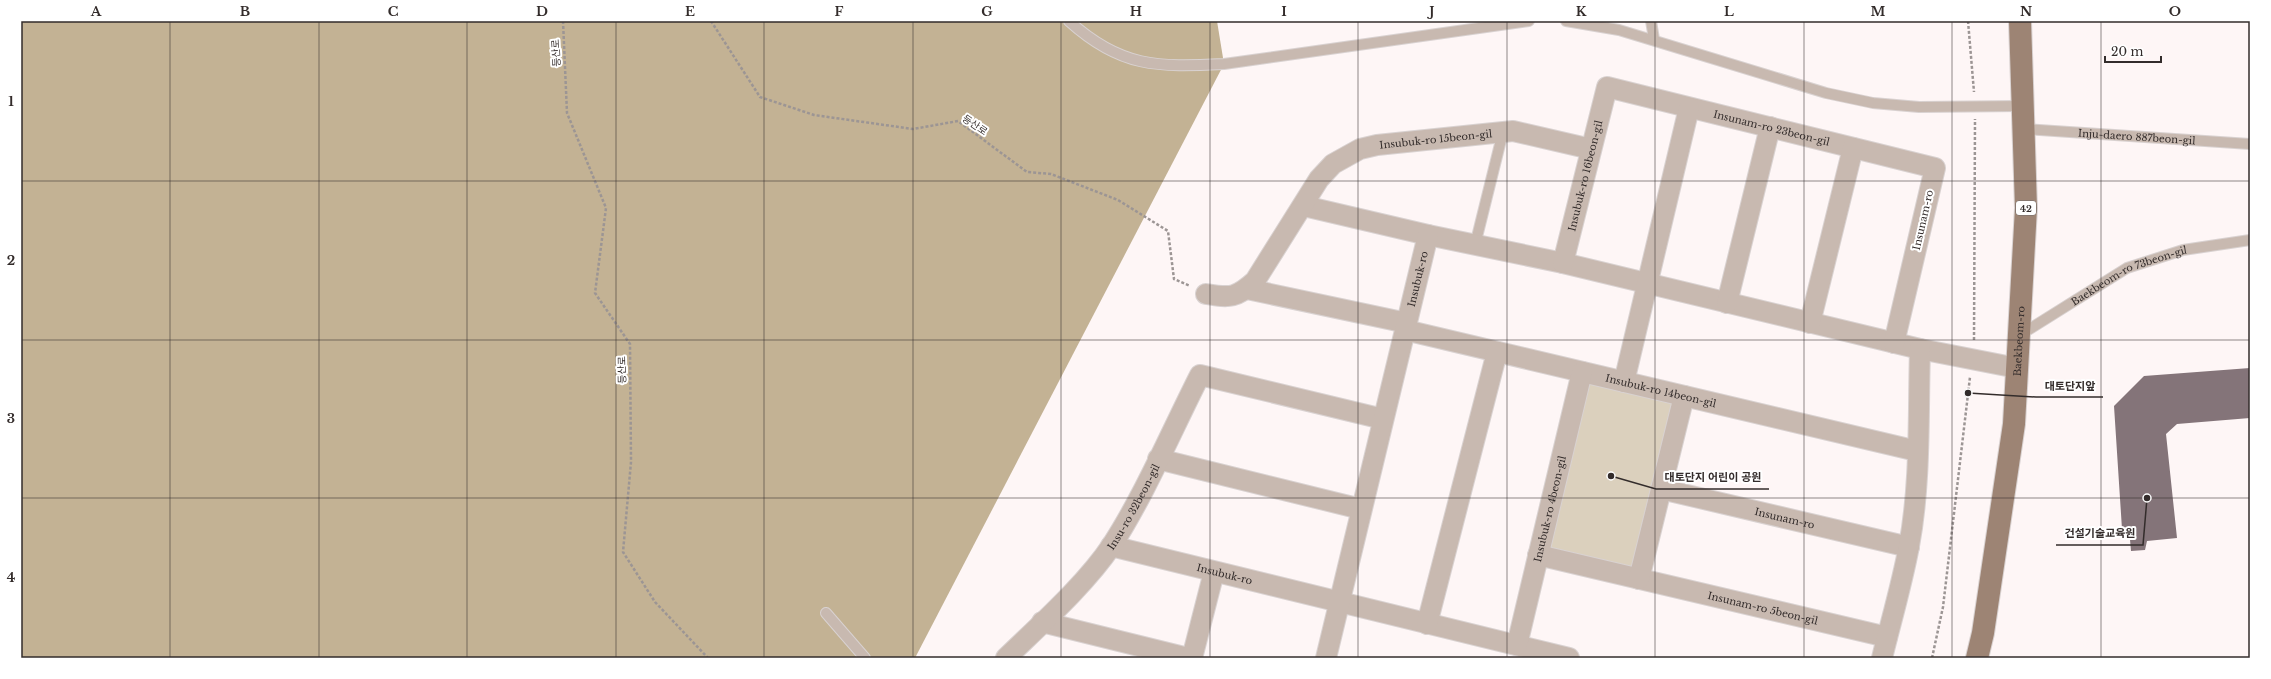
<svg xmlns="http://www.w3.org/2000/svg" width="2271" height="679" font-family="'Libre Baskerville','Noto Sans KR',serif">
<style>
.green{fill:#dbd0bd}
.forest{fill:#c3b294}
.building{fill:#847479}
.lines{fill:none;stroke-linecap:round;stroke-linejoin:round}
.service-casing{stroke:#d9d2d1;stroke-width:12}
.minor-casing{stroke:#d9d2d1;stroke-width:22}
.primary-casing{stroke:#d9d2d1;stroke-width:24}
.path{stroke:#9c9594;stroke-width:2.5;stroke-dasharray:3 2;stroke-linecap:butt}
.service{stroke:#c8b9b0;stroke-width:10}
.minor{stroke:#c8b9b0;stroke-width:20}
.primary{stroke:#9d8474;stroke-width:22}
.grid{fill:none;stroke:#332c2b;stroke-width:1;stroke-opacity:0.55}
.labels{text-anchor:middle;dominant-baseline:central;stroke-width:4;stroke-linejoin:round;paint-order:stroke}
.shield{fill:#fff;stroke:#706b6b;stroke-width:1}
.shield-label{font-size:9px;font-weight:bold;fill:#332c2b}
.street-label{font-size:10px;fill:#332c2b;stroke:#fff}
.leader{fill:none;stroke:#332c2b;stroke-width:1.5}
.callout-dot{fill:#332c2b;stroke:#fff;stroke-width:1.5}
.callout-label{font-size:11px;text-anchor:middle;font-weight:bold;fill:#332c2b;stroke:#fff;stroke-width:4;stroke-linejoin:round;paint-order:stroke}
.neatline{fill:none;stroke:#332c2b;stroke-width:1.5}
.grid-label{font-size:13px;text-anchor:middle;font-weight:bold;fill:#332c2b}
</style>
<rect width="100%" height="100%" fill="#fef6f6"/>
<path class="green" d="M1582 372 1684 396 1639 579 1538 555Z"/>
<path class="forest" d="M21 21H1217L1224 64 915 658H21Z"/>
<path class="building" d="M2250 368V418L2177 424 2166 434 2177 538 2147 541 2145 550 2131 551 2129 528 2122 529 2114 406 2144 376Z"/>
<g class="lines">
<g class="service-casing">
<g id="service">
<path d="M1069 21C1121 68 1157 67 1224 64L1529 21"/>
<path d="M1566 21 1619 30 1826 93 1873 103 1919 107 2023 106"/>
<path d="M1651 21 1654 39"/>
<path id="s1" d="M2023 129 2250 144"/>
<path d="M1475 245 1503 132"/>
<path id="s2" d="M2020 335 2127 268 2183 250 2250 240"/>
<path d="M826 613 865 658"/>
</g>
</g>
<g class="minor-casing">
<g id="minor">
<path d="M1304 206 1428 235 1563 263 1920 349 2017 368"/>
<path id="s3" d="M1563 263 1607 87 1935 168 1894 343"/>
<path d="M1247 289 1407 323"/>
<path id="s4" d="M1206 294C1231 298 1236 298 1255 281L1319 179 1333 164 1360 149 1377 145 1513 131 1591 149"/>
<path d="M1727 303 1770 127"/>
<path d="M1810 323 1853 148"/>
<path id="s5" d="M1405 330 1917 451"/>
<path d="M1624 382 1689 108"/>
<path d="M1158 459 1361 509"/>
<path id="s6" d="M1661 489 1909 547"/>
<path id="s7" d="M1111 546 1569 658"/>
<path id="s8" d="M1538 555 1887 637"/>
<path d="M1639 579 1684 396"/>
<path d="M1042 622 1188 658"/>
<path d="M1427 624 1497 352"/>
<path id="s9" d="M1517 645 1582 372"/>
<path id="s10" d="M1006 658C1040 625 1086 584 1112 545 1145 494 1172 430 1200 375L1383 419"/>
<path d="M1192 658 1214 572"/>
<path id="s11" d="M1326 658 1428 235"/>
<path d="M1882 658C1891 621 1902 584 1909 546 1921 482 1918 414 1920 349"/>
</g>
</g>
<g class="primary-casing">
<g id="primary">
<path id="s12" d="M1977 658 1983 633 2014 424 2026 208 2020 21"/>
</g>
</g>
<path class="path" d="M563 21 567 113 606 208 595 293 630 344 631 462 623 552 655 602 708 658
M711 21 760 97 814 115 913 129 958 121 1027 172 1051 174 1118 200 1168 231 1174 279 1190 286
M1968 21 1974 92
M1974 340 1975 119
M1932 658 1943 607 1970 377"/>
<use href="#service" class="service"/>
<use href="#minor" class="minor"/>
<use href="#primary" class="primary"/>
</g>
<path class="grid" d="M170 21V658M319 21V658M467 21V658M616 21V658M764 21V658M913 21V658M1061 21V658M1210 21V658M1358 21V658M1507 21V658M1655 21V658M1804 21V658M1952 21V658M2101 21V658M21 181H2250M21 340H2250M21 498H2250"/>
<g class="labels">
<rect class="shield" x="2016" y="201" width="20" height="14" rx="3"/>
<g class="shield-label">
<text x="2026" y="208">42</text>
</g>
<g class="street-label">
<text transform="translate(556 53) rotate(-93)">등산로</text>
<text transform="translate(975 125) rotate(34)">등산로</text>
<text stroke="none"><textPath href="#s3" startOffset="351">Insunam-ro 23beon-gil</textPath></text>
<text stroke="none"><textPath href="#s1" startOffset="114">Inju-daero 887beon-gil</textPath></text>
<text stroke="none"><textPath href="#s4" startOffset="302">Insubuk-ro 15beon-gil</textPath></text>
<text stroke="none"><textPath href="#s3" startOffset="90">Insubuk-ro 16beon-gil</textPath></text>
<text transform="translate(1923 220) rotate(-77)">Insunam-ro</text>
<text stroke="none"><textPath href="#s2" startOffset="125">Baekbeom-ro 73beon-gil</textPath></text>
<text stroke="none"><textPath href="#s11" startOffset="390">Insubuk-ro</textPath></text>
<text stroke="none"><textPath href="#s12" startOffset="320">Baekbeom-ro</textPath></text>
<text transform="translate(622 370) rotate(-91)">등산로</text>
<text stroke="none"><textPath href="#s5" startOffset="263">Insubuk-ro 14beon-gil</textPath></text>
<text stroke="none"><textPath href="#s10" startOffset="199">Insu-ro 32beon-gil</textPath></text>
<text stroke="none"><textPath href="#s9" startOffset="140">Insubuk-ro 4beon-gil</textPath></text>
<text stroke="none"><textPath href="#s6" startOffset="127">Insunam-ro</textPath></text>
<text stroke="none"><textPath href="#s7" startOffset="117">Insubuk-ro</textPath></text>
<text stroke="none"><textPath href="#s8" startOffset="231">Insunam-ro 5beon-gil</textPath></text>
</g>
</g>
<path class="leader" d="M1968 393L2036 397H2103M1611 476L1656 489H1769M2147 498L2143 545H2056"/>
<g class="callout-dot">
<circle cx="1968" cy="393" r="4"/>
<circle cx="1611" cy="476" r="4"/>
<circle cx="2147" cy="498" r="4"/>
</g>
<g class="callout-label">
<text x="2070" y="390">대토단지앞</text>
<text x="1713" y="481">대토단지 어린이 공원</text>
<text x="2100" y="537">건설기술교육원</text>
</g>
<rect width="2271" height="679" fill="none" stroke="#ffffff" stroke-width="44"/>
<path d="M2105 56v6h56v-6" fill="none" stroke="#332c2b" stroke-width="2"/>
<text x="2111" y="56" font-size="12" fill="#332c2b" stroke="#ffffff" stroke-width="3" paint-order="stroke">20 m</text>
<rect x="22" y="22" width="2227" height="635" class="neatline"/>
<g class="grid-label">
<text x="96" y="16">A</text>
<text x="245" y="16">B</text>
<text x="393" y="16">C</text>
<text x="542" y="16">D</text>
<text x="690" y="16">E</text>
<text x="839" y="16">F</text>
<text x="987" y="16">G</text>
<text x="1136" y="16">H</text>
<text x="1284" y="16">I</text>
<text x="1432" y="16">J</text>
<text x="1581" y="16">K</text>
<text x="1729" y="16">L</text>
<text x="1878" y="16">M</text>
<text x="2026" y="16">N</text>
<text x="2175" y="16">O</text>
<text x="11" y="106">1</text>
<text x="11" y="265">2</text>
<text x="11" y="423">3</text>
<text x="11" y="582">4</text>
</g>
</svg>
